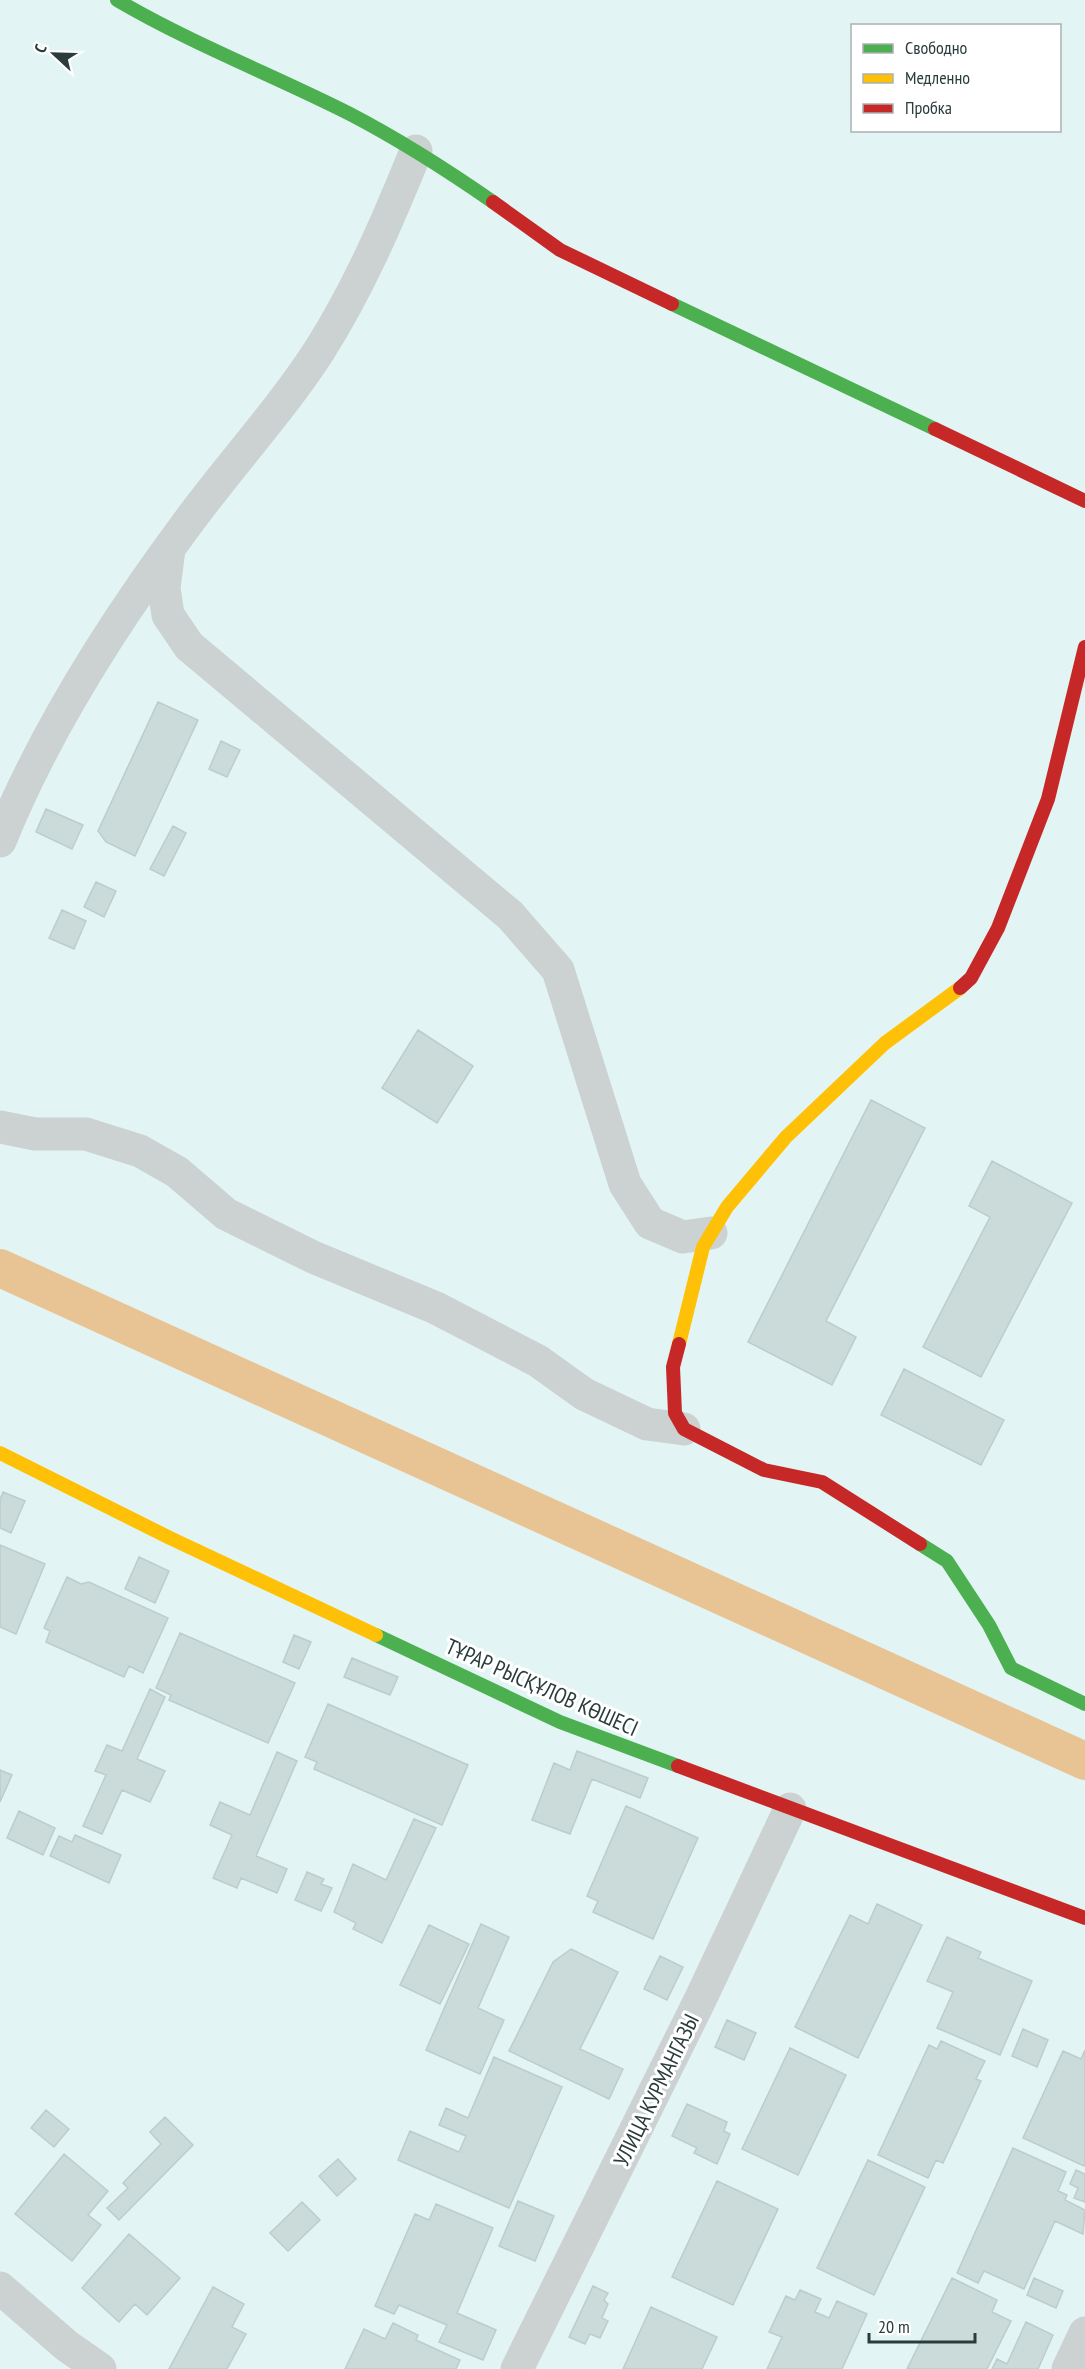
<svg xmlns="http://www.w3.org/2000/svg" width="1085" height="2369" font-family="'PT Sans Narrow',sans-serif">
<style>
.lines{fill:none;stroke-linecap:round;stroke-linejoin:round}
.canal{stroke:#e8c393;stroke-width:38}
.building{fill:#cadbda;stroke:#bccdcc;stroke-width:1.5}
.street{stroke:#ccd2d1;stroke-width:33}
.fast{stroke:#4caf50;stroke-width:14}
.slow{stroke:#ffc107;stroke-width:14}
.jam{stroke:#c62828;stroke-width:14}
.labels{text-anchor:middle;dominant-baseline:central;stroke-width:6;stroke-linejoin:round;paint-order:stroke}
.street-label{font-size:22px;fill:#2a3c3b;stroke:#fff}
</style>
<rect width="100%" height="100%" fill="#e2f5f4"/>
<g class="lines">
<path class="canal" d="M0 1268 1085 1761"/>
</g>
<path class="building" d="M158 702 198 720 135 856 106 842 98 831Z
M221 741 240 750 227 777 209 769Z
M46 809 83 825 72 849 36 832Z
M173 826 186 833 164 876 150 869Z
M96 882 116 891 104 917 84 907Z
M62 910 86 921 74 949 49 938Z
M418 1030 473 1066 437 1123 382 1088Z
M871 1100 925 1128 826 1321 856 1337 832 1385 748 1342Z
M992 1161 1072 1203 981 1377 923 1347 990 1217 969 1206Z
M904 1369 1004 1420 981 1465 881 1415Z
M3 1492 25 1501 11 1533 0 1528V1500Z
M0 1545 45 1564 16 1634 0 1627Z
M139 1557 169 1571 155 1603 125 1589Z
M67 1577 81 1584 89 1582 168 1618 143 1673 129 1666 124 1677 46 1642 50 1631 44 1628Z
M180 1633 295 1683 268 1743 169 1700 171 1695 156 1688Z
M294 1635 311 1642 299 1669 283 1662Z
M352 1658 398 1677 390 1695 344 1677Z
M150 1689 165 1697 137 1759 165 1771 150 1802 122 1790 102 1834 83 1826 106 1775 95 1771 107 1745 122 1751Z
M328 1704 468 1765 442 1825 314 1769 317 1762 305 1757Z
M577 1751 648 1778 640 1798 592 1779 570 1834 532 1820 554 1763 570 1770Z
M277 1752 297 1761 256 1856 287 1869 277 1893 241 1878 237 1888 213 1878 232 1835 210 1825 220 1802 250 1815Z
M0 1770 12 1775 0 1802Z
M626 1806 698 1838 653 1939 593 1912 598 1901 587 1896Z
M19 1811 55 1828 43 1855 7 1838Z
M414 1819 436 1828 382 1943 353 1929 356 1923 334 1912 353 1864 386 1880Z
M75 1835 121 1855 109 1883 50 1856 59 1836 72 1842Z
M307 1872 324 1879 321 1884 332 1888 321 1911 295 1900Z
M877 1904 922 1925 858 2058 795 2027 850 1915 868 1924Z
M481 1924 509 1937 478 2008 504 2020 480 2074 426 2050Z
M429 1925 469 1944 440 2004 400 1985Z
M947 1937 981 1952 978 1958 1032 1981 1000 2055 937 2028 953 1992 927 1981Z
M571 1949 618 1972 580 2049 623 2069 609 2099 509 2051 553 1962Z
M660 1956 683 1967 667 2000 644 1989Z
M727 2020 756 2033 744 2060 715 2047Z
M1023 2029 1048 2040 1037 2067 1012 2056Z
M941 2041 985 2061 976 2079 981 2081 943 2163 936 2160 928 2178 878 2155 929 2045 937 2049Z
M790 2048 846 2075 798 2175 742 2149Z
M1085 2050V2164L1084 2166 1023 2138 1063 2051 1081 2059Z
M494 2057 562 2087 509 2208 398 2160 410 2131 459 2152 466 2136 439 2125 446 2108 468 2118Z
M687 2104 727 2122 724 2131 730 2134 717 2164 694 2153 697 2148 672 2136Z
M46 2110 69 2129 54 2147 31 2128Z
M165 2117 193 2145 119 2220 107 2208 128 2188 123 2183 161 2144 150 2132Z
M1013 2148 1066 2172 1058 2191 1067 2195 1065 2200 1085 2210 1083 2234 1055 2221 1024 2289 984 2271 978 2283 957 2273Z
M64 2154 108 2191 88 2215 101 2225 72 2261 15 2214Z
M338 2159 356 2179 337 2196 319 2176Z
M868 2160 925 2187 874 2295 817 2268Z
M1076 2170 1085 2174V2202L1074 2198 1078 2188 1070 2184Z
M717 2181 778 2209 733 2305 672 2277Z
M518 2201 554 2216 535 2261 499 2246Z
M302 2202 320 2220 288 2251 270 2233Z
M436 2204 493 2228 457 2313 496 2330 483 2360 439 2342 447 2325 399 2305 394 2314 375 2306 415 2214 429 2220Z
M129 2234 180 2278 147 2315 135 2304 119 2322 82 2288Z
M952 2278 997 2300 992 2312 1011 2321 987 2369H907Z
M1034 2278 1063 2291 1056 2308 1027 2295Z
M593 2286 608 2293 604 2300 608 2304 602 2318 608 2321 600 2338 590 2334 585 2344 569 2337Z
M213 2287 244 2304 232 2327 246 2334 227 2369H169Z
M800 2290 821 2299 815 2312 829 2318 837 2301 867 2314 842 2369H767L782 2337 769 2332 786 2296 795 2300Z
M651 2307 717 2337 702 2369H623Z
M1026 2322 1053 2335 1038 2369H992L997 2359 1007 2364Z
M393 2323 418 2335 416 2340 460 2360 456 2369H345L364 2329 385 2339Z"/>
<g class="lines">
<path class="street" d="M169 549 164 588 168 615 189 646 510 915 558 970 625 1184 650 1223 683 1237 711 1233
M0 841C46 727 116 619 189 521 231 464 280 411 319 351 359 288 388 220 416 151
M0 1127 35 1134H86L140 1151 177 1172 226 1214 313 1257 436 1308 538 1361 584 1394 647 1424 684 1429
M0 2288 67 2346 100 2369
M517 2369 700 2000 790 1809
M1068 2369 1085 2333"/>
<path class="fast" d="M117 0C192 44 273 75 350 114 400 140 447 170 493 202
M672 304 935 429
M920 1544 947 1561 989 1625 1011 1668 1085 1704
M376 1635 560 1722 678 1766"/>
<path class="slow" d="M679 1344 703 1247 727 1207 786 1137 885 1043 960 988
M0 1453 170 1538 376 1635"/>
<path class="jam" d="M493 202 560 250 672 304
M935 429 1085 501
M960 988 971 978 998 928 1048 799 1085 647
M679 1344 673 1367 675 1413 684 1429 764 1470 822 1482 920 1544
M678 1766 1085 1918"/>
</g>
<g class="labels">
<g class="street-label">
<text transform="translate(542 1687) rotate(24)">ТҰРАР РЫСҚҰЛОВ КӨШЕСІ</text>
<text transform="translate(656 2090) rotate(-64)">УЛИЦА КУРМАНГАЗЫ</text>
</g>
</g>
<rect x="851" y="24" width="210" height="108" fill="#ffffff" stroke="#aab1b1" stroke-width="1.5"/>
<rect x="863" y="44" width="30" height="9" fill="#4caf50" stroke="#aab1b1" stroke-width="1.5"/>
<text x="905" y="54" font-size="18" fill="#2a3c3b">Свободно</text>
<rect x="863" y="74" width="30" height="9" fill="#ffc107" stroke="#aab1b1" stroke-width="1.5"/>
<text x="905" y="84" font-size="18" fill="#2a3c3b">Медленно</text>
<rect x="863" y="104" width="30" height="9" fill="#c62828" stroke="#aab1b1" stroke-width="1.5"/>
<text x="905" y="114" font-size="18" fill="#2a3c3b">Пробка</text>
<g transform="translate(54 54) rotate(292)" stroke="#ffffff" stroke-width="4.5" paint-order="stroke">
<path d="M0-4.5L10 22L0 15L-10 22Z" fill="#2a3c3b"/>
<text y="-9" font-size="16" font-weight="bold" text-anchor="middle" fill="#2a3c3b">С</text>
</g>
<path d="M869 2333v9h106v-9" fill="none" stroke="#2a3c3b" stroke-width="3"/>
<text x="878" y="2333" font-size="18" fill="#2a3c3b" stroke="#ffffff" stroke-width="4.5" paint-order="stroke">20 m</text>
</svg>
